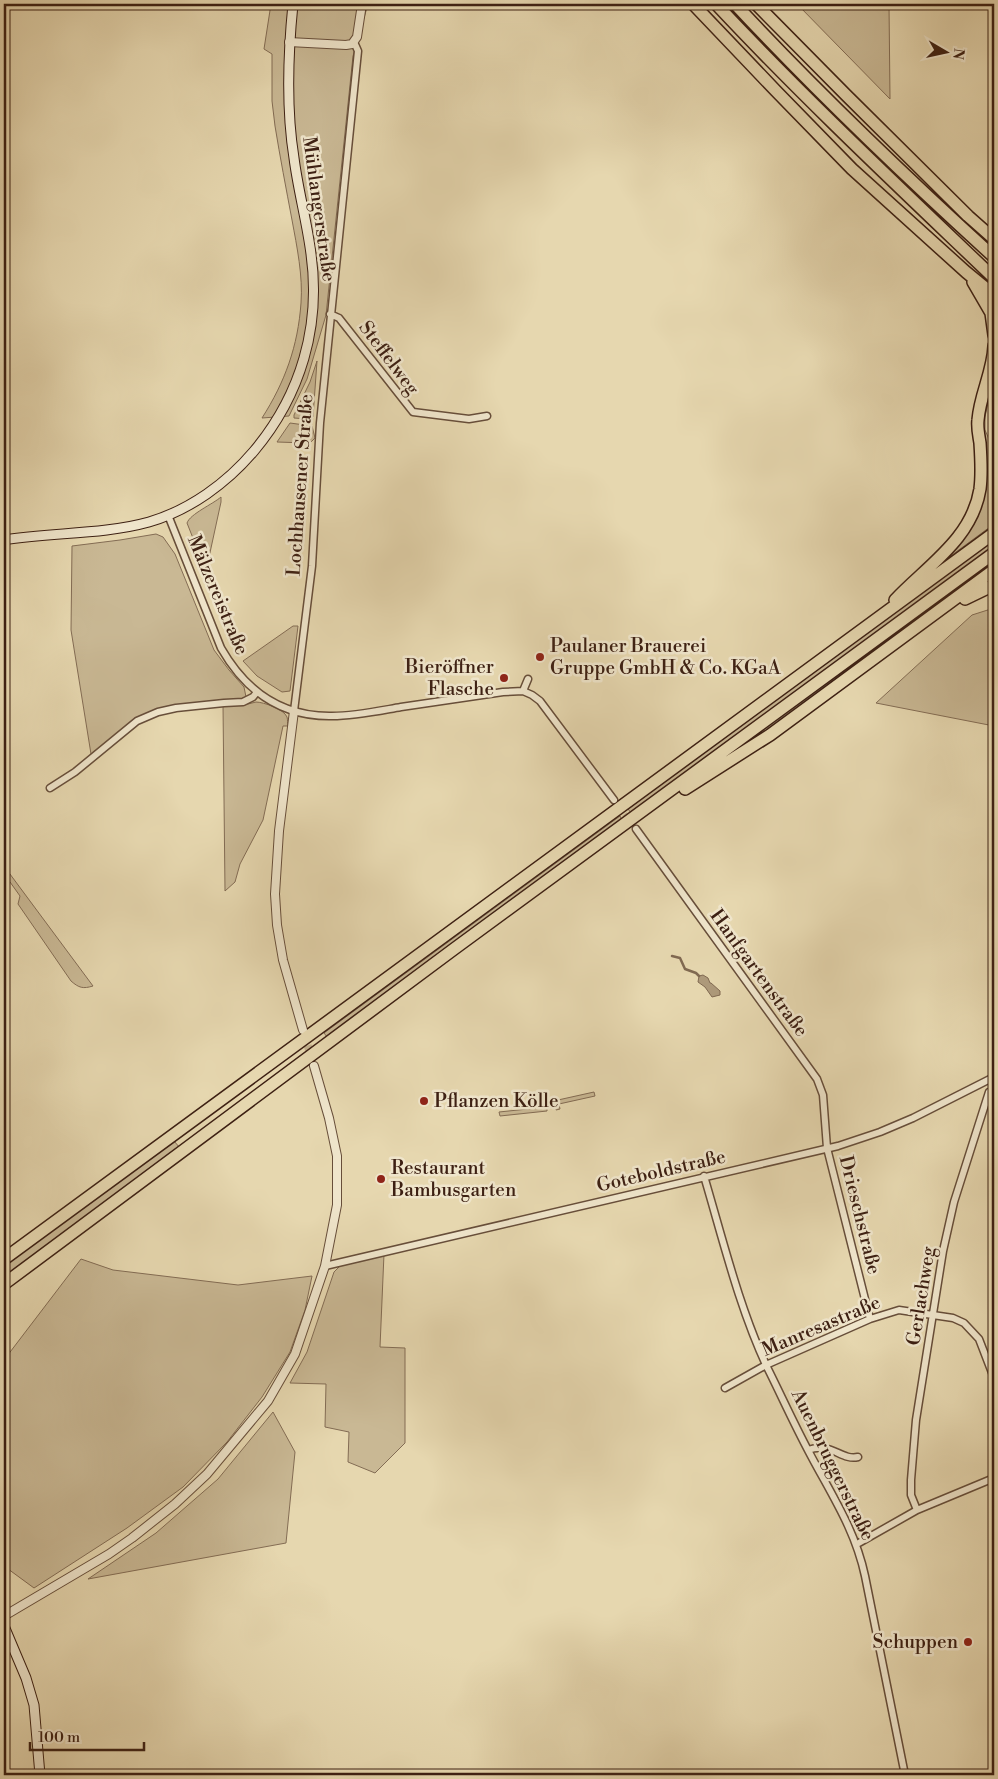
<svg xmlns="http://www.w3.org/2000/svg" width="998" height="1779" font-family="'Libre Bodoni',serif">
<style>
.green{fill:#c9b894;stroke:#836c54}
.water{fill:#ad997a;stroke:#806951}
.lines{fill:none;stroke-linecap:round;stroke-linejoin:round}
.stream{stroke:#806951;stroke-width:2.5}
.minor-tunnel{stroke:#c4b290;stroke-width:6;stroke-dasharray:6 3;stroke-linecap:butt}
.tertiary-tunnel{stroke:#c4b290;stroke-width:8;stroke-dasharray:8 4;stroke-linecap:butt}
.minor-casing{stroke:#674e3a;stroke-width:9}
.tertiary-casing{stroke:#674e3a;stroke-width:10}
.secondary-casing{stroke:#3d2013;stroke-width:11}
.motorway-casing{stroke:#3d2013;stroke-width:14}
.minor{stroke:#efe5cb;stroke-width:6}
.tertiary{stroke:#efe5cb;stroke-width:8}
.secondary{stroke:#efe5cb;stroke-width:9}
.motorway{stroke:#e6d7af;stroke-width:11}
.poi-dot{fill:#8f2418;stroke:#efe5cb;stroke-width:2}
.labels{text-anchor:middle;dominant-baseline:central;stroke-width:5;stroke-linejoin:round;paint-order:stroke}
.street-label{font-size:19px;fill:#3d2013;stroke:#efe5cb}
.poi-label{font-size:19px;fill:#3d2013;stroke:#efe5cb;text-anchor:start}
</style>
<rect width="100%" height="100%" fill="#e6d7af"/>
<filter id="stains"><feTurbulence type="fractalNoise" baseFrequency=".004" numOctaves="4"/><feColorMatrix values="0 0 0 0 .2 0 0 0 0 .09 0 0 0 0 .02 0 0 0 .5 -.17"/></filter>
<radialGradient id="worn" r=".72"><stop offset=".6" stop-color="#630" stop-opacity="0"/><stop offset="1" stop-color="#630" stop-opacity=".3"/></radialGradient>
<path class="green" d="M271 4H368L353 56 326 315 307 379 289 416 262 418C285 382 298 346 301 303 303 276 297 247 292 220 286 188 280 157 275 126L272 101V54L264 49Z
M797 4H889L890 99Z
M317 361 313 417 308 419 294 418V415L310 382Z
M994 373V385L990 393 985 417V430L994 451V524L937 566 975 516 983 417Z
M290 423 312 426 315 438 311 442 307 443 277 442Z
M221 497V502L206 571 187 523C190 514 213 504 221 497Z
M156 534 163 537 175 554 214 650 229 670 244 687 246 697 234 701 223 700 182 704 156 710 137 718 91 754 71 630 72 546 120 540Z
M994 540V546L631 813 628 809Z
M994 608V726L876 703 972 615Z
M293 626H298L290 691 282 692 257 676 243 661Z
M256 702C263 702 284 709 287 717 288 720 287 723 288 726H283L263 820 240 864 235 882 225 891 223 705 248 704Z
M620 816 622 820 327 1037 324 1033Z
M4 866 93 986C83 989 79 988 71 981L18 904 20 896 10 882 4 881Z
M594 1092 595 1096 559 1104 560 1109 556 1110 558 1100Z
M547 1107V1111L500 1116 499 1112Z
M174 1141 180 1148 4 1279V1265Z
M384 1254 380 1347 405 1348V1443L375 1473 348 1462 349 1432 325 1427 326 1384 290 1383 307 1352 334 1272 341 1265Z
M81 1259 113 1270 238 1285 312 1276 305 1310 290 1352 262 1397 227 1442 183 1487 127 1528 34 1588 4 1566V1360Z
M273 1412 295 1452 286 1543 88 1579 156 1533 218 1479Z"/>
<path class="water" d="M703 975 708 978 710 983H711L720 991V995L712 997 705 987 698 982 699 976Z"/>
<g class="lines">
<path class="stream" d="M672 956 680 958 685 969 696 973 699 976"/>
<path class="minor-tunnel" d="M619 807 636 829"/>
<path class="tertiary-tunnel" d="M304 1034 312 1059"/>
<g class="minor-casing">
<path id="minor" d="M330 314 339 318 413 412 469 419 487 416
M168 515 221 648C245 690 281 717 332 716 355 716 378 711 401 707 435 702 469 697 503 692L523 691 532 695 540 701 614 800
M523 691 528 679
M294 711 312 566 320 423 358 51 354 42
M50 788 75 772 137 721 158 712 176 708 224 703 243 702 253 697 257 692
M636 829 817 1079 823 1095 827 1148 870 1319
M704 1176C723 1240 739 1307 767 1367 781 1395 794 1424 809 1452 831 1494 855 1529 865 1576L905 1775
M325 1266 838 1146 880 1132 913 1118 994 1077
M725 1388 766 1365 870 1319 899 1310 953 1318 964 1323 979 1339 994 1378
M808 1450C831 1441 841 1461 858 1457
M917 1510 911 1495V1480L916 1420 943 1251 954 1202 989 1092
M857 1544 917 1510 994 1478"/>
</g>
<g class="tertiary-casing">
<path id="tertiary" d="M289 42 346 45 352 44 357 37 362 4
M294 711 279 831 275 894 277 925 283 960 303 1030
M4 1616 109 1554 132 1538 175 1504 207 1474 268 1401 295 1354 325 1266 337 1205V1156L329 1118 314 1066"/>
</g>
<g class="secondary-casing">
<path id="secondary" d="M4 540C52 532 102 535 149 522 190 510 227 483 254 451 301 395 321 326 311 254 307 222 298 190 294 158 286 108 288 54 293 4
M4 1626 26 1678 34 1705 40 1775"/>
</g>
<g class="motorway-casing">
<path id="motorway" d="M693 4 776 91 852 169 966 272 994 295
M716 4C805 99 900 188 994 278
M735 4C817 92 905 176 994 257
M756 4 846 95 968 216 994 239
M973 282 991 313 994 335
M965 599 994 585
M895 600C927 566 972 539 980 489 982 474 981 458 980 443 979 436 977 428 978 420 980 394 993 372 994 346
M685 789 770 735 994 570
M4 1259 994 533
M4 1284 454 949 994 553"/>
</g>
<use href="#minor" class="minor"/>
<use href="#tertiary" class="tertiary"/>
<use href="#secondary" class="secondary"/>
<use href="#motorway" class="motorway"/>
</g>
<g class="poi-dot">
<circle cx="540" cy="657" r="5"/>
<circle cx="504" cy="678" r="5"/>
<circle cx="424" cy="1101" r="5"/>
<circle cx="381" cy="1179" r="5"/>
<circle cx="968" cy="1642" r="5"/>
</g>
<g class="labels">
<g class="street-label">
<text transform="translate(319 209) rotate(82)">Mühlangerstraße</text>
<text transform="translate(389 358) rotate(53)">Steffelweg</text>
<text transform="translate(300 485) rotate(-86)">Lochhausener Straße</text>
<text transform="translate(218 595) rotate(67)">Mälzereistraße</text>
<text transform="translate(759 973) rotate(54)">Hanfgartenstraße</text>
<text transform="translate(661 1171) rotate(-13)">Goteboldstraße</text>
<text transform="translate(860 1215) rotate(76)">Drieschstraße</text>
<text transform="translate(921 1296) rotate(-81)">Gerlachweg</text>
<text transform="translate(821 1326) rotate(-23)">Manresastraße</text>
<text transform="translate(833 1465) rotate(64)">Auenbruggerstraße</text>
</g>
<g class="poi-label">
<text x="550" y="646">Paulaner Brauerei<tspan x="550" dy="22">Gruppe GmbH &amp; Co. KGaA</tspan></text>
<text x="494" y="667" text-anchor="end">Bieröffner<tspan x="494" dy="22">Flasche</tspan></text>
<text x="434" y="1101">Pflanzen Kölle</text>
<text x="391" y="1168">Restaurant<tspan x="391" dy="22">Bambusgarten</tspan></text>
<text x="958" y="1642" text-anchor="end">Schuppen</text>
</g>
</g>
<rect width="998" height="1779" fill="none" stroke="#e6d7af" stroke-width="20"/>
<rect x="5" y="5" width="988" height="1769" fill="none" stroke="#3d2013" stroke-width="2.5"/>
<rect x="10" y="10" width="978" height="1759" fill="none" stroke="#3d2013"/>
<g transform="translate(946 52) rotate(99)" stroke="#efe5cb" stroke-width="4" paint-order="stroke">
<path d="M0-4L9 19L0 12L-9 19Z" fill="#3d2013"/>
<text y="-8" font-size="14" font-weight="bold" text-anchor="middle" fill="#3d2013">N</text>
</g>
<path d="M30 1742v8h114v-8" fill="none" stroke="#3d2013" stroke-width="2.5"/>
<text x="38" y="1742" font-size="15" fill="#3d2013" stroke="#efe5cb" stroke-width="4" paint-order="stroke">100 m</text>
<rect width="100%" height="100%" filter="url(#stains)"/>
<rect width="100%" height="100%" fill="url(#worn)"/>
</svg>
